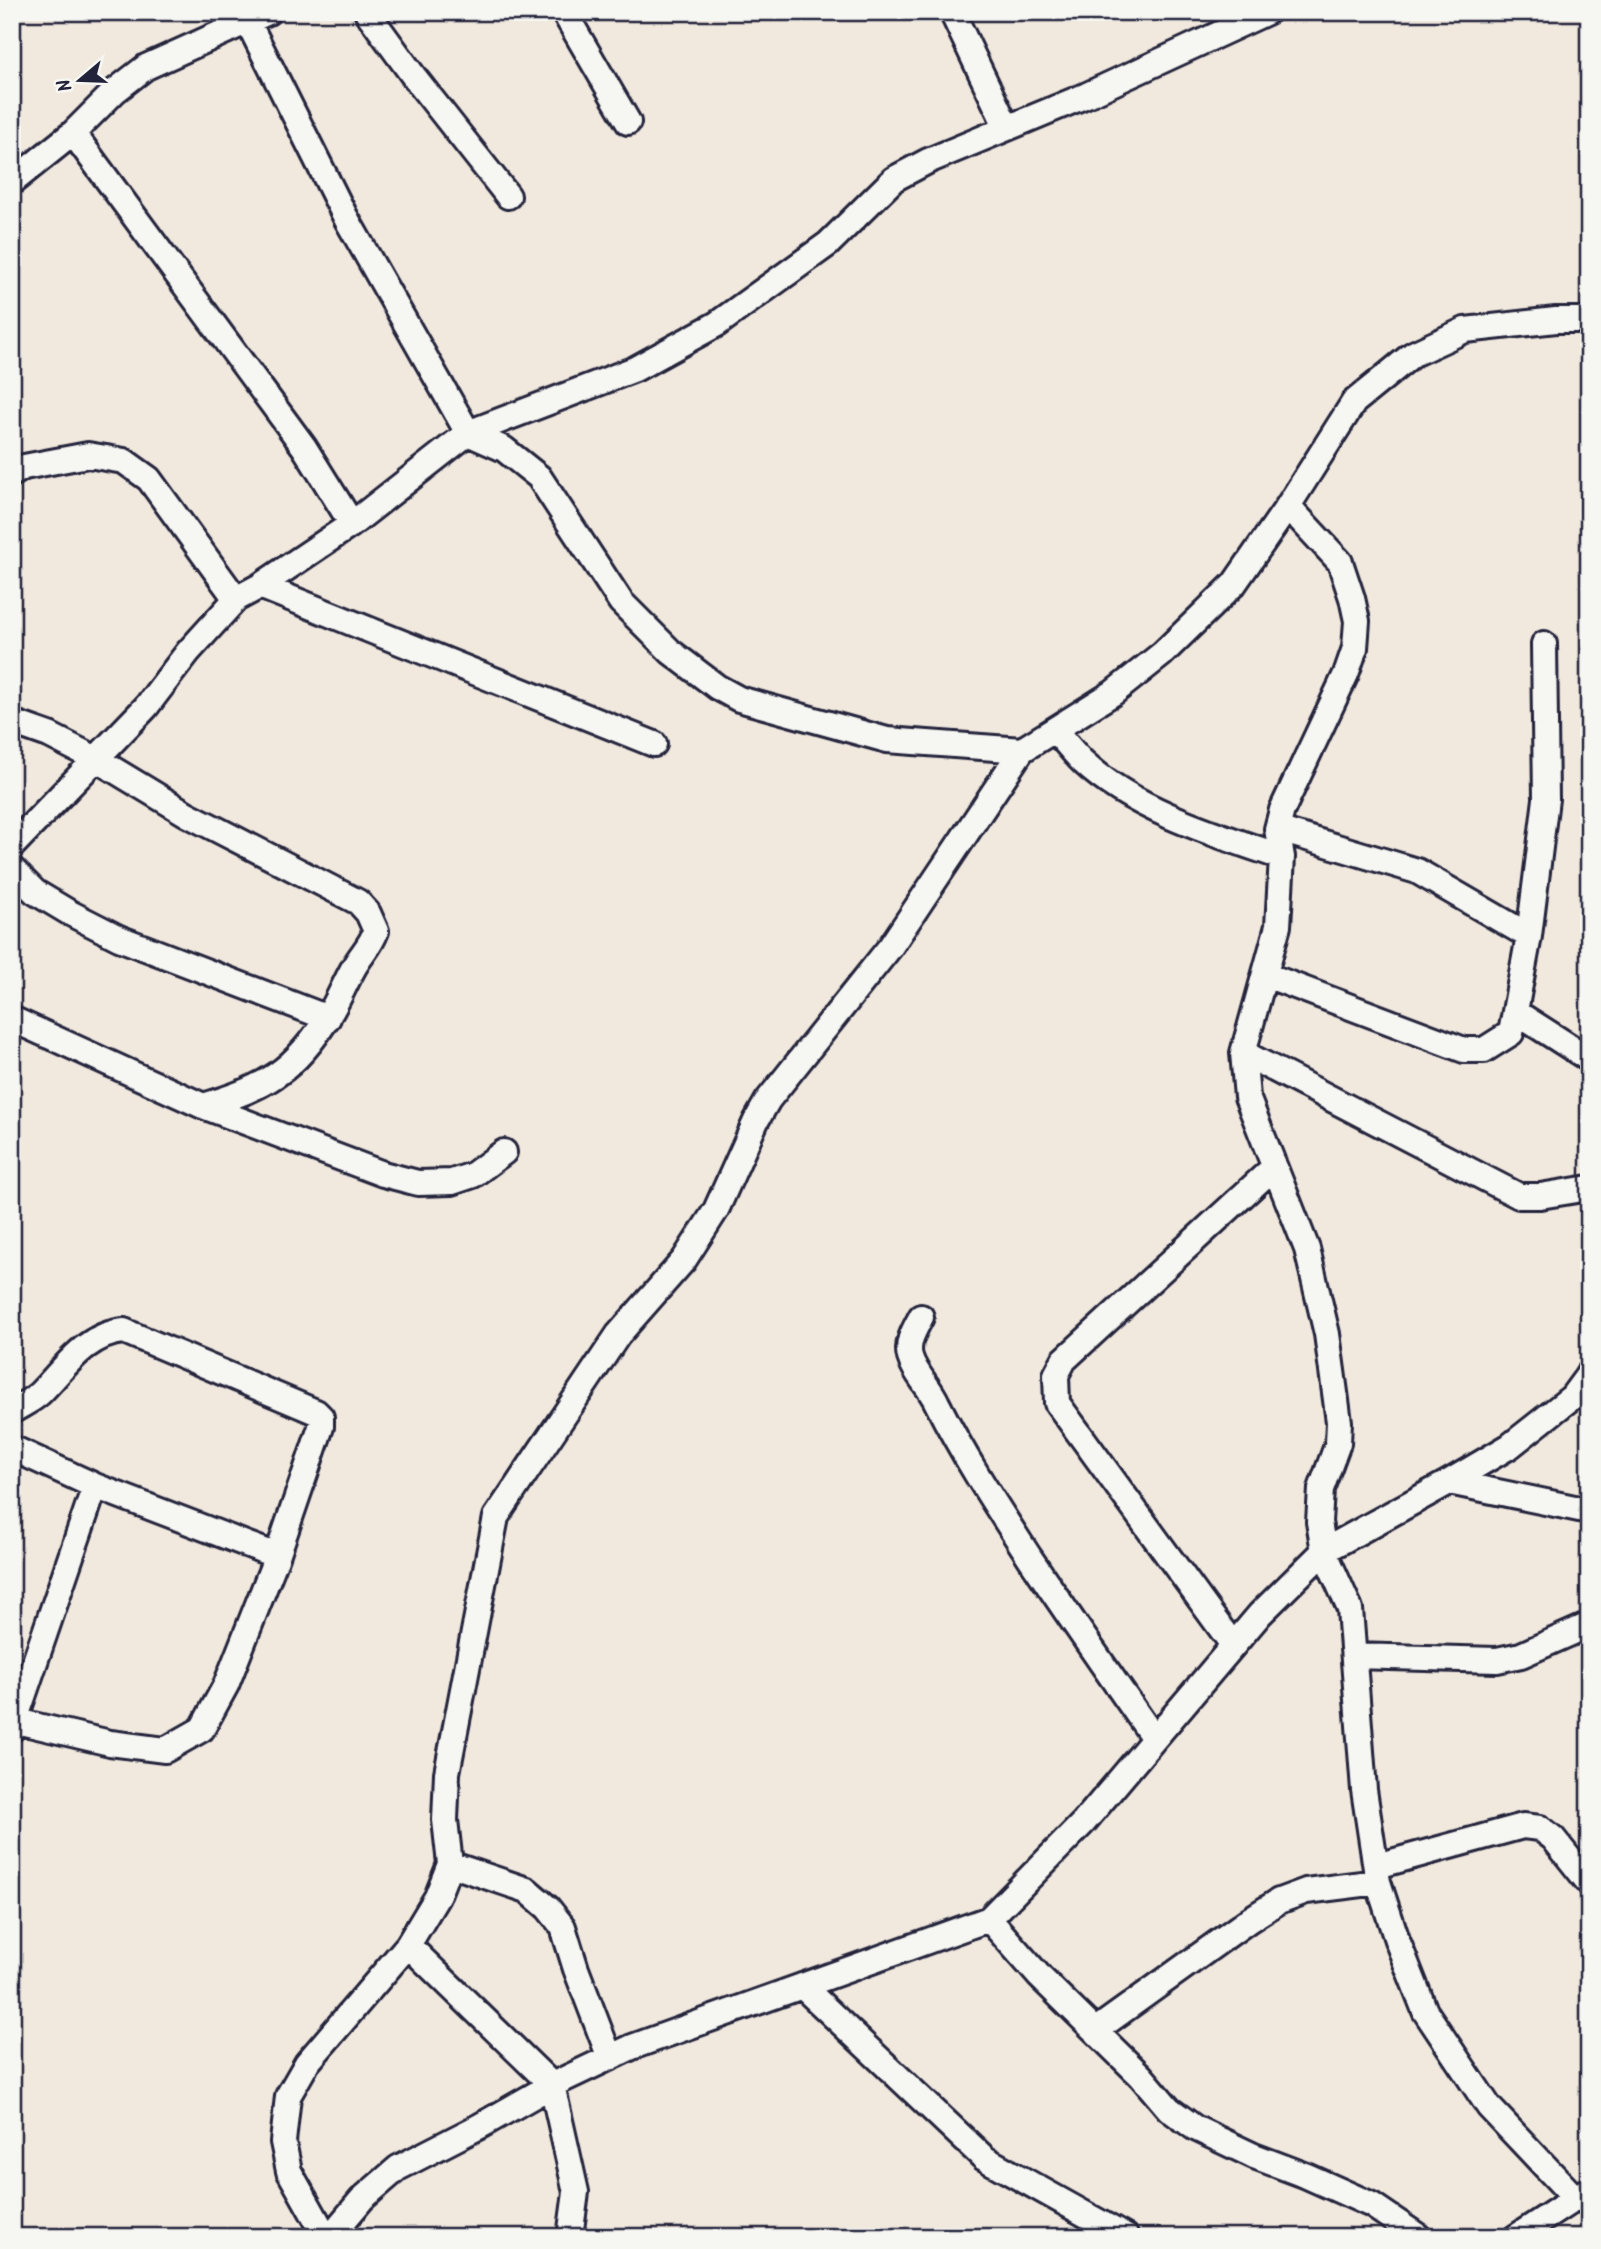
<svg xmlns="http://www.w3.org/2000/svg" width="1601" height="2249" font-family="Kalam,sans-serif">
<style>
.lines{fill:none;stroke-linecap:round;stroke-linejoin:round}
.minor-casing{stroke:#22223b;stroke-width:30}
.minor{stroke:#f6f6f2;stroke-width:24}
</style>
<rect width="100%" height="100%" fill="#f1e9de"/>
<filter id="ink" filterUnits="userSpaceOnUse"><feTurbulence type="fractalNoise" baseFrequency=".0143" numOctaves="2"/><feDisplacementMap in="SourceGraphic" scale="14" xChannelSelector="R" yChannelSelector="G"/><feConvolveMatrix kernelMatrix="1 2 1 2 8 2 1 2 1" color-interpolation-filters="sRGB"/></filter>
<g filter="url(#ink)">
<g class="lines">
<g class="minor-casing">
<path id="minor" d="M367 12 415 78 508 196
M564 12 628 122
M952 12 1007 128
M248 22 346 218 468 433 504 449 539 477 621 602 671 652 717 687 739 699 887 740 1022 750
M73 133 304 447 352 524
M12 182 73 133 115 91 146 67 268 12
M12 474 24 467 88 455 124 461 149 479 236 599
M1288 506 1340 562 1352 598 1357 621 1355 648 1346 674 1282 810 1277 829 1282 857 1278 926 1243 1053 1247 1097 1307 1249 1327 1334 1339 1422 1338 1443 1321 1489 1319 1522 1324 1551 1350 1609 1364 1790 1378 1882 1397 1940 1425 2011 1489 2107 1574 2197
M260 586 654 744
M12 722 49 735 96 759 187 814 358 902 368 913 376 931C370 947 362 953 354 967 345 983 339 999 329 1015 296 1070 264 1089 203 1106
M1055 730C1064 741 1073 752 1083 762 1134 810 1217 835 1282 857
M1277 829 1417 871 1529 936
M12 846 146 707 188 652 236 599 260 586 352 524 468 433 635 369 717 324 828 244 894 179 928 161 1087 95 1267 12
M12 869 35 892 70 913 119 938 328 1018
M1266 975 1464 1050H1484L1511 1033 1529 936 1546 799 1544 644
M1517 1013 1589 1059
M12 1019 203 1106 383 1174 418 1183 452 1182 473 1175 504 1152
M1243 1053 1519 1196H1540L1589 1188
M921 1317C915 1329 906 1342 910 1357 915 1374 930 1387 937 1403 964 1457 997 1507 1030 1558 1071 1619 1112 1678 1154 1738
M12 1411C21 1405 33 1400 40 1393 65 1368 86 1334 124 1331L316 1412 321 1417V1427L277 1556 226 1685 202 1729 165 1750 110 1743 12 1720
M12 1448 95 1486 277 1556
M1449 1482 1589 1511
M1233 1645 1057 1403 1056 1375 1064 1360 1273 1168
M1354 1656 1497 1660 1521 1655 1589 1625
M12 1729 95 1486
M450 1864 527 1890 548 1908 563 1927 576 1969 610 2058
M1377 1866 1523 1826 1540 1828 1553 1838 1589 1883
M989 1919 1040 1977 1141 2076 1169 2109 1195 2128 1254 2156 1307 2176 1372 2205 1419 2237
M408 1945 552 2085 576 2192 570 2237
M802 1986 984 2158 1126 2237
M1096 2030 1249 1920 1279 1901 1306 1891 1378 1882
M326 2237 289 2171 283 2142 288 2096 307 2063 408 1945 437 1897 450 1864 445 1820 447 1773 496 1517 618 1335 684 1260 716 1210 756 1121 768 1100 891 946 1022 750 1113 693 1162 654 1234 584 1288 506 1354 402 1413 354 1465 330 1556 320H1589
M330 2237 362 2199 398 2168 480 2126 552 2085 632 2047 989 1919 1084 1822 1260 1614 1324 1551 1449 1482 1510 1446 1572 1397 1589 1374
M1516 2237 1588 2190"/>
</g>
<use href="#minor" class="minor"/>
</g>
</g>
<rect width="1601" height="2249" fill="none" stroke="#f6f6f2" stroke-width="42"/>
<rect x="21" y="21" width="1559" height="2207" fill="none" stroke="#22223b" stroke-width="2.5" filter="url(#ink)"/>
<g transform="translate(80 80) rotate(251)" stroke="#f6f6f2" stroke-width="5" paint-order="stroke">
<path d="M0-5L12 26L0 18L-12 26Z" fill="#22223b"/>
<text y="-10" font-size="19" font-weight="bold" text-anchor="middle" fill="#22223b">N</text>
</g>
</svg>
